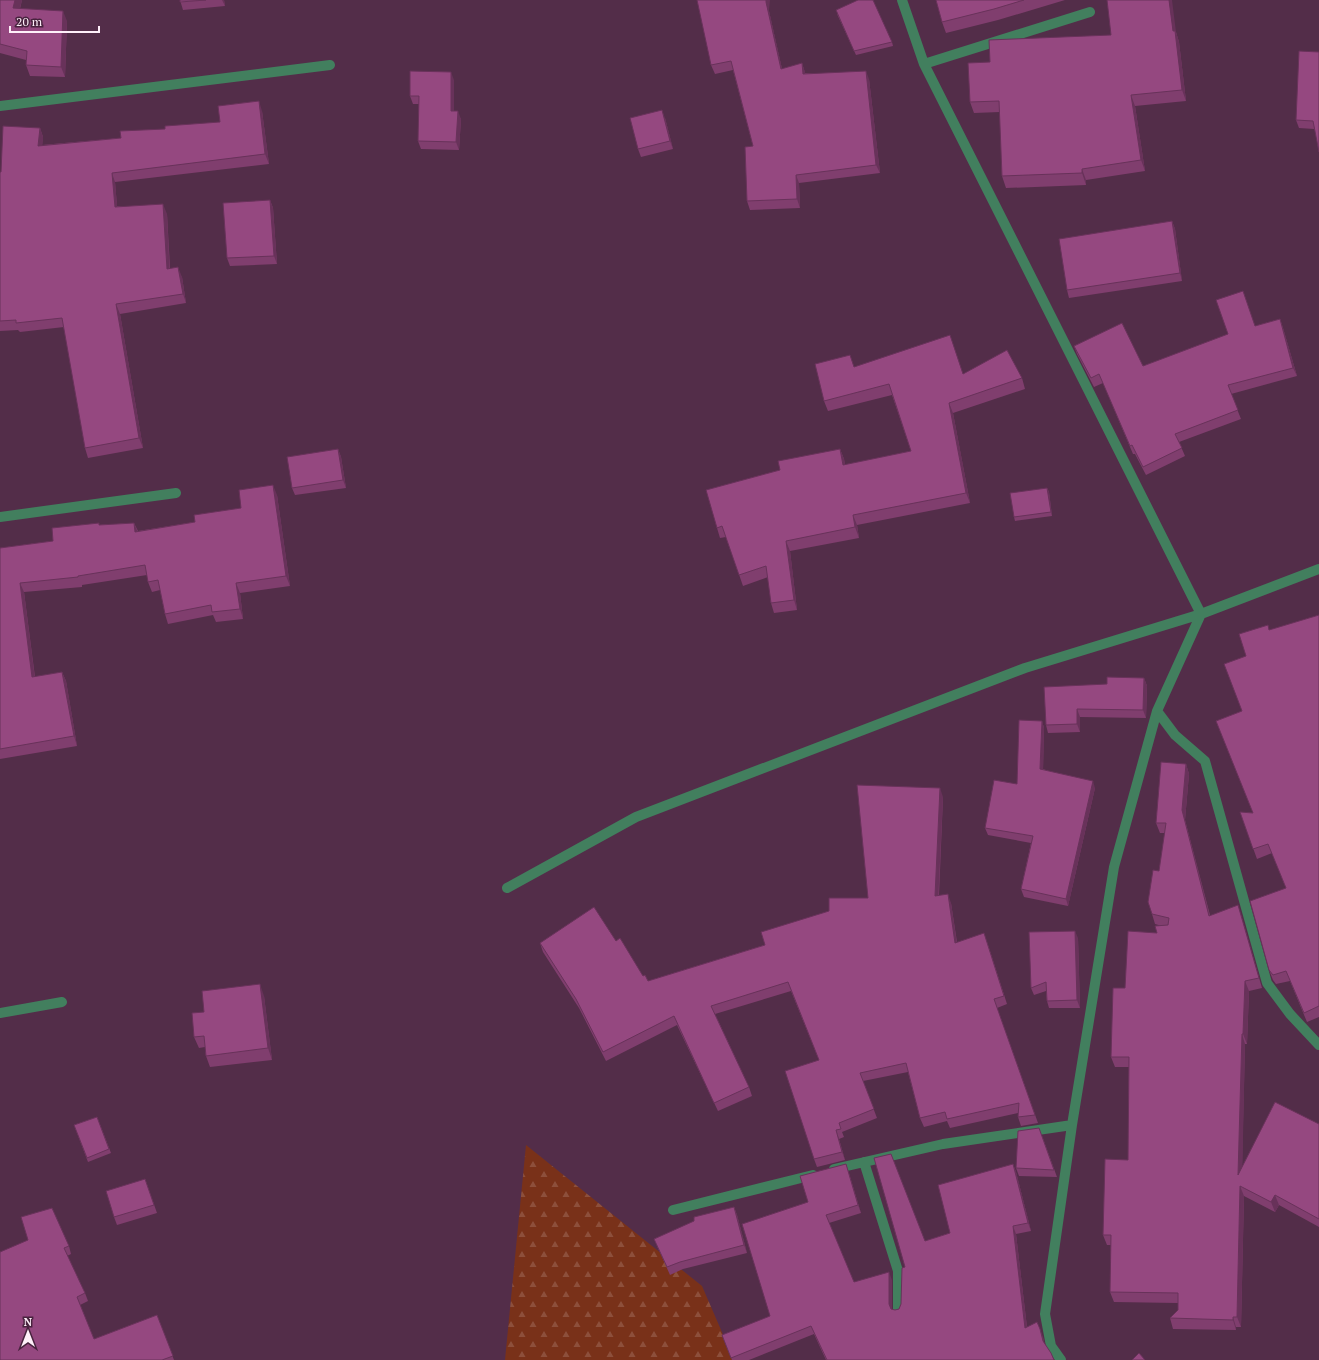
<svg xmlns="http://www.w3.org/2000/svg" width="1319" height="1360" font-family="'PT Serif',serif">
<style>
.forest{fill:url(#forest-firs)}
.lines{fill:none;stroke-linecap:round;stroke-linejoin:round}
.minor{stroke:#427f5e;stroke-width:10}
.wall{fill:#803e6e}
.shaded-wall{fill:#68325a}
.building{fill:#954880;stroke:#68325a}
</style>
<defs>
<pattern id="forest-firs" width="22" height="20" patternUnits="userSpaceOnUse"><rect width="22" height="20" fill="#793119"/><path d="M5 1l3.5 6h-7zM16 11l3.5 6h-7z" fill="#8d4f3b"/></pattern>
</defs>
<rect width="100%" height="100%" fill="#532d49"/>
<path class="forest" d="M526 1145 702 1286 734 1360H505Z"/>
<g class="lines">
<path class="minor" d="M902 0 924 64 1201 614 1157 711 1114 867 1072 1125 1045 1314 1051 1346 1061 1360
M924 64 1090 12
M0 106 330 65
M0 517 176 493
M1157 711 1175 735 1205 761 1267 983 1290 1014 1319 1045
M507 888 636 817 1025 668 1201 614 1319 569
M0 1013 62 1002
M864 1162 898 1271V1312
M834 1169 943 1144 1072 1125
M673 1210 813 1175"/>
</g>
<path class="wall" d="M0 0H22L20 9 67 21 65 77 30 76 26 65V60L0 53Z
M180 0H224L225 6 183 10Z
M936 0H1065L998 20 946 33 942 22Z
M769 11 782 69 802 63 805 73 869 79 880 173 799 183 800 208 750 210 747 201 753 146 733 70 715 74 711 65Z
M837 14 892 42 893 46 856 55Z
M1176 32 1179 42 1186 101 1135 106 1145 171 1086 180V185L1006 188 1002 176 1000 112 974 113 970 102 990 62 1111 35Z
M1319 52 1314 129 1299 128 1296 120Z
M454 80V111L461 119 459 150 421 149 418 141 419 104H413L410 96Z
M262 111 269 164 115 182 117 206 167 214 170 268 182 277 186 303 120 314 143 448 88 458 85 448 64 327 20 332 18 330 0 331V172H1L40 128 43 137 42 145 121 138 165 129 220 122Z
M665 118 673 149 641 157 638 149Z
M270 200 273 208 277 264 230 266 227 258Z
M1172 221 1175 229 1182 281 1069 298 1067 290Z
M1280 319 1283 328 1297 376 1231 394 1241 419 1179 442 1185 456 1146 475 1135 454H1133L1103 383 1094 387 1077 354 1074 346 1143 366 1255 326Z
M855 367 963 374 1022 378 1025 389 953 413 970 503 857 525 859 538 790 551 797 610 774 613 771 603 768 577 743 586 726 537 720 538 717 528 780 470 840 449 844 459 845 465 911 451 892 395 828 411 824 401Z
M338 449 341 457 346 488 295 495 292 488Z
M1047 488 1049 492 1052 516 1015 521 1014 517Z
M277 495 290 586 240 593 243 619 216 622 213 615 168 624 165 614 160 590 152 592 148 582 147 575 82 585V587L24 592 35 677 62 672 66 681 77 746 0 759V548L53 541 100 525 134 523 138 531 195 522 241 508Z
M1319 615V1017L1307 1022 1290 981 1276 984 1273 980 1269 970 1286 888 1272 853 1257 859 1240 812 1253 813 1216 721 1242 711 1270 630Z
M1144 678 1147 686 1146 718 1080 717V732L1048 733 1046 725 1107 684Z
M1042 721 1044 728 1043 769 1095 788 1068 906 1024 897 1021 889 1031 843 988 835 985 828 1017 784Z
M1186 764 1189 774 1185 820 1210 915H1241L1262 988 1249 991 1247 1044H1245L1242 1167 1319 1124V1227L1279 1205 1275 1212 1244 1196 1241 1327H1236V1330L1173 1329 1170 1318 1178 1310V1303L1114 1302 1110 1292 1111 1245H1107L1103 1235 1128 1160 1129 1067H1115L1111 1057 1125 988 1162 926 1155 924 1152 914 1159 871 1165 833H1160L1156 823Z
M943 797 939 895 951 903 957 942H987L1007 1004 997 1008 1038 1123 1021 1126 1018 1117V1113L950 1128 947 1121 924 1127 920 1118 908 1072 863 1081 877 1118 842 1132 844 1137 839 1139 845 1160 817 1167 814 1159 819 1060 791 991 715 1014 749 1087 752 1096 718 1111 677 1025 606 1061 579 1008 543 952 540 943 616 941 643 976 648 981 765 945 829 911 868 898Z
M1078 938 1080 1008H1049L1047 1001 1046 991 1034 995 1031 988Z
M264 996 272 1060 210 1067 206 1056 205 1047 199 1048 194 1037 204 1012Z
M97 1117 111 1153 88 1162 74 1125Z
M1039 1128 1057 1177 1019 1176 1016 1168Z
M846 1164 861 1213 829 1223 854 1282 892 1280V1309L895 1310 899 1309 901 1304 905 1267 925 1241 950 1233 1013 1164 1016 1172 1031 1231 1016 1234 1027 1327 1043 1337 1044 1344 1054 1360H826L814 1334 749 1360H732L722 1335 770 1316 808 1202Z
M145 1179 157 1213 117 1225 114 1217Z
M734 1207 737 1215 747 1253 683 1269 670 1275 654 1239Z
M69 1246 71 1254 67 1256 85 1293 88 1301 80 1305 94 1339 157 1315 174 1360H0V1252Z"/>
<path class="shaded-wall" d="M15 0H22L17 19 13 8Z
M222 0H224L225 6Z
M766 0H770L769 11 784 78 781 69 766 2Z
M1169 0H1172L1176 32 1179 42 1186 101 1182 90 1173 31Z
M63 11 67 21 65 77 61 67Z
M802 63 805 72 806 82 803 74Z
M866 71 869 79 880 173 876 165Z
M451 72 454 80V119L451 111Z
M1131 95 1135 106 1145 171 1141 160Z
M259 101 262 111 269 164 265 154Z
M662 110 665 118 673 149 670 141Z
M458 111 461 119 459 150 456 142Z
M40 128 43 137 42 155 38 146Z
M1082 169 1086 180V185L1082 173Z
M112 173 115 182 118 216 115 207Z
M796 175 799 183 800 208 797 199Z
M270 200 273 208 277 264 274 256Z
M163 204 167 214 170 279 167 269Z
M1172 221 1175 229 1182 281 1180 273Z
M178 267 182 277 186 303 183 294Z
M116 304 120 314 143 448 139 438Z
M1280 319 1283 328 1297 376 1293 368Z
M949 403 953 413 970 503 966 493Z
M338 449 341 457 346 488 343 480Z
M840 449 844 459 847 475 843 465Z
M273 485 277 495 290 586 286 576Z
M1047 488 1049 492 1052 516 1051 512Z
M853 515 857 525 859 538 855 527Z
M134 523 138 533 135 532Z
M786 541 790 551 797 610 794 600Z
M20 583 24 592 36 687 32 677Z
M236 583 240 593 243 619 240 609Z
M62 672 66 681 77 746 74 736Z
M1144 678 1147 686 1146 718 1143 710Z
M1077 709 1080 717V732L1077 724Z
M1042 721 1044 728 1043 776 1040 769Z
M1186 764 1189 774 1185 820 1212 926 1209 916 1182 810Z
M1093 781 1095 788 1068 906 1066 899Z
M940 788 943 797 938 904 935 896Z
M948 894 951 903 958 951 955 943Z
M1075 931 1078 938 1080 1008 1077 1000Z
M1245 981 1249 991 1247 1044 1243 1034Z
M260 984 264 996 272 1060 268 1048Z
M1242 1034 1245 1044 1242 1185 1238 1175Z
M836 1130 839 1139 845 1160 842 1152Z
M846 1164 849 1173 861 1213 858 1205Z
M1013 1164 1016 1172 1031 1231 1028 1223Z
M1240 1186 1244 1196 1241 1327 1237 1317Z
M1275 1195 1279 1205 1275 1212 1271 1202Z
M734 1207 737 1215 747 1253 744 1245Z
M1013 1226 1016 1234 1028 1336 1025 1328Z
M889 1272 892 1280V1312L889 1304Z
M1233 1317 1236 1327V1330L1233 1320Z
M1040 1329 1043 1337 1046 1349 1043 1341Z"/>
<path class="building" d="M0 0H15L13 8 63 11 61 67 26 65 27 51 0 44Z
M180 0H206L180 2Z
M697 0H766V2L781 69 802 63 803 74 866 71 876 165 796 175 797 199 747 201 745 147 753 146 731 61 711 65Z
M858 0H873L892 42 854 51 836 10Z
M936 0H1024L994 9 942 22Z
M1107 0H1169L1173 31H1175L1182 90 1131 95 1141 160 1082 169V173L1002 176 999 101 970 102 968 63 990 62 989 40 1111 35Z
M1299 51 1319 52V152L1313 121 1296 120Z
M410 71 451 72V111H458L456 142 418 141 419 96H410Z
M259 101 265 154 112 173 115 207 163 204 167 269 178 267 183 294 116 304 139 438 85 448 62 318 16 323V320L0 321V172H1L3 126 40 128 38 146 121 138 120 131 165 129V126L220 122 218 106Z
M662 110 670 141 638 149 630 118Z
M270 200 274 256 227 258 223 203Z
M1172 221 1180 273 1067 290 1059 239Z
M1243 291 1255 326 1280 319 1293 368 1228 385 1238 410 1175 434 1182 448 1143 467 1132 445 1130 446 1099 374 1091 378 1074 346 1122 323 1143 366 1228 334 1216 300Z
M950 335 963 374 1007 350 1022 378 949 403 966 493 853 515 855 527 786 541 794 600 771 603 766 566 739 575 722 526 717 528 706 490 780 470 778 461 840 449 843 465 911 451 889 384 824 401 815 364 850 355 854 367Z
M338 449 343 480 292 488 287 457Z
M273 485 286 576 236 583 240 609 212 612 211 605 165 614 158 580 148 582 145 565 78 576V577L20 583 32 677 62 672 74 736 0 749V548L53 541 52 528 99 523V525L134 523 135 532 195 522 194 515 241 508 239 490Z
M1047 488 1051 512 1014 517 1010 493Z
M1319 615V1006L1304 1013 1286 971 1273 975 1269 970 1250 901 1286 888 1268 844 1253 849 1240 812 1253 813 1216 721 1242 711 1224 664 1246 656 1239 634 1268 625 1269 630Z
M1107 677 1144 678 1143 710 1077 709V724L1046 725 1044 687 1107 684Z
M1019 720 1042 721 1040 769 1093 781 1066 899 1021 889 1033 836 985 828 994 780 1017 784Z
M1161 762 1186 764 1182 810 1209 916 1238 905 1259 978 1245 981 1243 1034H1242L1238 1175 1275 1102 1319 1124V1219L1275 1195 1271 1202 1240 1186 1237 1317H1233V1320L1170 1318 1178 1310V1293L1110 1292 1111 1235H1103L1105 1159 1128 1160 1129 1057H1111L1113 988H1125L1128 931 1157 933 1155 926 1168 925 1169 918 1152 914 1148 902 1153 870 1159 871 1166 823H1156Z
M857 785 940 788 935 896 948 894 955 943 984 933 1004 996 994 999 1035 1115 1018 1117 1019 1103 947 1119 945 1112 920 1118 906 1063 860 1073 874 1109 839 1123 841 1129 836 1130 842 1152 814 1159 785 1071 819 1060 788 982 711 1006 749 1087 714 1103 674 1016 603 1052 576 999 540 943 594 907 616 941 620 938 643 976 645 975 648 981 765 945 761 932 829 911V898H868Z
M1075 931 1077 1000 1047 1001 1046 982 1031 988 1029 932Z
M260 984 268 1048 206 1056 204 1036 194 1037 192 1013 204 1012 202 991Z
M97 1117 109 1149 87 1158 74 1125Z
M1039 1128 1054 1170 1016 1168 1018 1131Z
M891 1154 925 1241 950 1233 938 1185 1013 1164 1028 1223 1013 1226 1025 1328 1037 1322 1040 1329 1043 1341 1051 1353 1054 1360H827L811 1326 731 1358 722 1335 770 1316 742 1224 808 1202 800 1176 846 1164 858 1205 826 1215 854 1282 889 1272V1304L891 1309 895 1310 899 1309 901 1304 902 1268 905 1267 874 1158Z
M145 1179 154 1205 114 1217 106 1191Z
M734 1207 744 1245 680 1262 667 1267 654 1239 694 1221V1217Z
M52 1208 69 1246 64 1248 85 1293 77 1297 94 1339 157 1315 173 1356 162 1360H0V1252L28 1240 21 1217Z
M1139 1353 1145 1360H1132Z"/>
<g transform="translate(28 1332)" stroke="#48233e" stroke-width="3" paint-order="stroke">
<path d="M0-3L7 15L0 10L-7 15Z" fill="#feeff9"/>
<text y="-6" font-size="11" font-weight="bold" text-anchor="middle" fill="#feeff9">N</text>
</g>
<path d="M10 26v6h89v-6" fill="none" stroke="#feeff9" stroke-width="2"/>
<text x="16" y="26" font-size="12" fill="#feeff9" stroke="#48233e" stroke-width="3" paint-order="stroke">20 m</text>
</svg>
